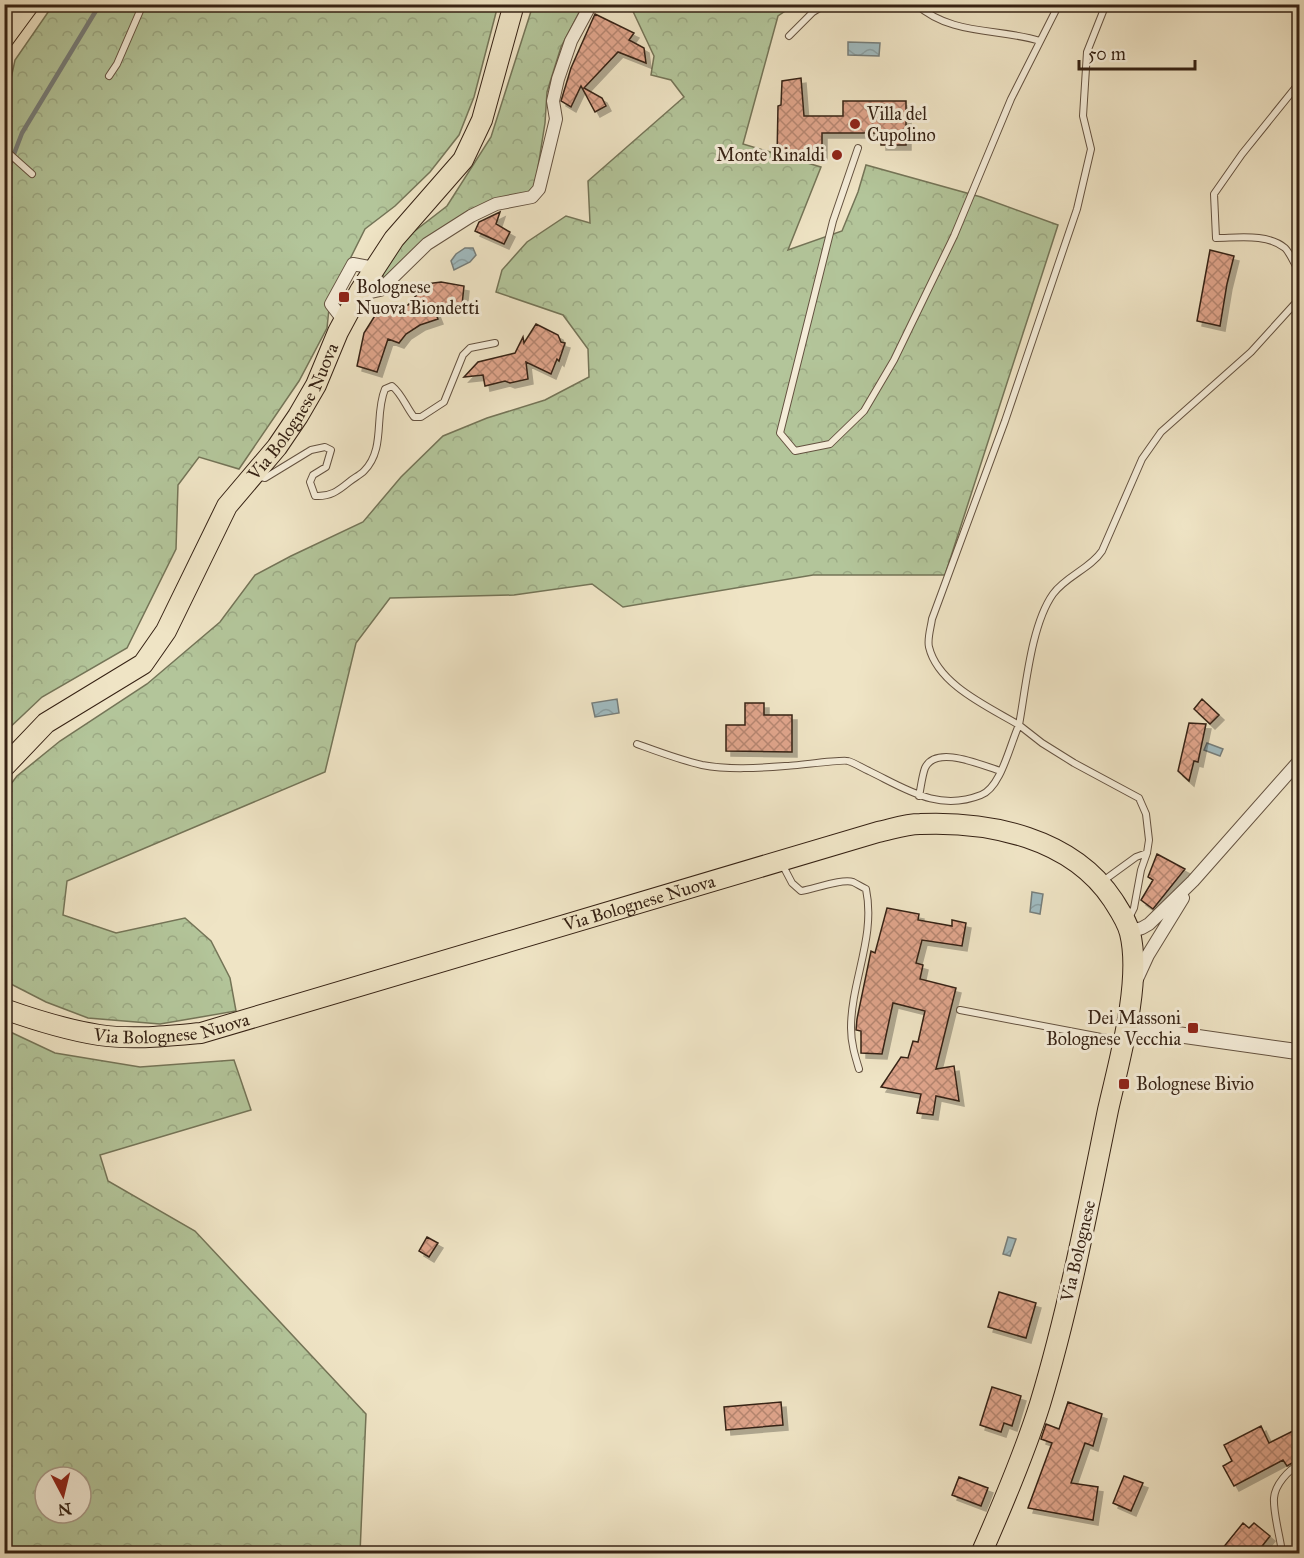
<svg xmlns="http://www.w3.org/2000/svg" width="1304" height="1558" font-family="'IM FELL Great Primer',serif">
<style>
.forest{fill:url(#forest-crowns);stroke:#747457;stroke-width:1.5;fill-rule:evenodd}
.water{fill:url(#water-waves);stroke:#767e7b;stroke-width:1.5}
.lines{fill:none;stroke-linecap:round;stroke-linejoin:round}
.stream{stroke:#767e7b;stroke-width:4.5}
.building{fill:url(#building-cross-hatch);stroke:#362214;stroke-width:1.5;filter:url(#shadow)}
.service-casing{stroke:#645240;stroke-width:8}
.minor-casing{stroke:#645240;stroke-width:14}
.tertiary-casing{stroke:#645240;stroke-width:17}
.primary-casing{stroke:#362214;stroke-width:22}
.service{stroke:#f5edd9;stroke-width:6}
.minor{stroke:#f5edd9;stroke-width:12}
.tertiary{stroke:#f5edd9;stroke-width:15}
.primary{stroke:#efe4c5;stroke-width:20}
.poi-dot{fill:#8f2418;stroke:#f5edd9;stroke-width:2}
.labels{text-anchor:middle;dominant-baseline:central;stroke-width:6;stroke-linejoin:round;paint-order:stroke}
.poi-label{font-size:18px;fill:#362214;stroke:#f5edd9;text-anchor:start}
.street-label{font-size:18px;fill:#362214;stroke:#f5edd9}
</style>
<defs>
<pattern id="forest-crowns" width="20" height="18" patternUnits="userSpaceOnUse" patternTransform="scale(1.5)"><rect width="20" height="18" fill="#b3c59a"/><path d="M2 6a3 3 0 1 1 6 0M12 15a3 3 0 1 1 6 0" fill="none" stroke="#9ba984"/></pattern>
<pattern id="water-waves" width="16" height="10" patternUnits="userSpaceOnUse" patternTransform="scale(1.5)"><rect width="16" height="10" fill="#a0bbc0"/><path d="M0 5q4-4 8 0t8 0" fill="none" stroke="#8aa0a4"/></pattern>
<pattern id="building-cross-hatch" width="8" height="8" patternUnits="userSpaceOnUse" patternTransform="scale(1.5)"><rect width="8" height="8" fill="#e0a58c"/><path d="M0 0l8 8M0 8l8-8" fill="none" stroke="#b68671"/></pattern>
<filter id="shadow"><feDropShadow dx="5" dy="5" stdDeviation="0" flood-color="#0004"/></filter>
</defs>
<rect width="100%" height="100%" fill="#efe4c5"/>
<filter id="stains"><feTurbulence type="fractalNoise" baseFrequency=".00333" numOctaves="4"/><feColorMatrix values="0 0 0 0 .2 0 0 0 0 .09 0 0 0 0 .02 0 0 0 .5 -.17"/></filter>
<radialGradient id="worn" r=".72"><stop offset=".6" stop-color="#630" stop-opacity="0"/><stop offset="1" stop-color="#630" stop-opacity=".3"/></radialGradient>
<path class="forest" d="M53 5H498L474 97 459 135 430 172 395 206 365 229 330 299 327 328 299 381 239 469 199 457 178 485 176 549 127 648 42 697 5 732 4 111 15 60Z
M533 5H583L561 47 547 92 545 123 535 186 526 194 501 200 383 281V269L407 237 447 206 491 137Z
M630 5H794L778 16 743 144 821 167 788 250 842 231 858 192 866 165 981 197 1058 225 945 575H813L623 607 592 584 514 595 390 598 356 643 325 772 67 881 63 915 116 933 185 918 211 941 230 978 236 1011 160 1024 88 1018 46 1002 5 981 4 793 17 776 60 741 147 684 220 622 255 575 291 556 363 522 401 477 443 436 487 418 545 400 589 377 588 349 563 315 496 292 502 270 527 242 566 216 590 223 588 181 684 97 671 80 651 75 654 56Z
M4 1029 55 1053 140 1067 234 1060 251 1110 100 1155 108 1181 195 1231 366 1414 360 1553H5ZM45 1477H81V1513H45Z"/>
<path class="water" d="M848 42 880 43 879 56 848 55Z
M465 248H473L476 255 470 262 454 270 451 261 456 254Z
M617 699 619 713 595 717 592 703Z
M1207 743 1223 749 1220 756 1204 750Z
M1032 892 1043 894 1040 914 1030 912Z
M1008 1237 1016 1239 1010 1256 1003 1254Z"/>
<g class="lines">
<path class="stream" d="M4 187 6 175 22 133 100 4"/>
</g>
<path class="building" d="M595 14 634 33 629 40 644 48 646 63 618 52 584 88 602 98 606 106 595 112 581 86 571 107 561 101 571 68Z
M801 78 804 116H843V101H906V145H881V133H822V155L777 157 778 106 781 105 782 81Z
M500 212 496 224 510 232 504 244 475 231 479 222Z
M1210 250 1234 256 1227 284 1220 326 1197 321Z
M441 282 464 286 462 305 432 304 438 319 420 325 406 334 399 343 388 339 377 372 357 366 364 333 376 314 398 309 408 305 426 284Z
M536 324 558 335 561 342 565 343 559 361 557 359 551 374 526 362 528 379 510 383 505 381 485 386 483 375 464 377 478 362 515 353 523 337 524 343Z
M1202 699 1219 715 1210 724 1194 709Z
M745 703H764V715H792V752L726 751V725H745Z
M1189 723 1206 724 1198 762 1194 761 1189 781 1178 771Z
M1157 854 1185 869 1153 909 1141 900 1153 880 1148 877Z
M887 908 919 914 918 920 952 926V920L966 923 962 946 922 940 916 963 923 965 920 979 956 988 936 1069 954 1066 959 1101 936 1096 933 1115 917 1113 921 1094 881 1087 901 1057 908 1058 913 1041 918 1042 925 1011 893 1003 882 1054 861 1053V1031L856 1030 857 1019 871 951 875 953Z
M427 1237 438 1243 429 1257 419 1251Z
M999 1292 1036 1303 1026 1338 988 1327Z
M992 1387 1021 1396 1012 1426 1004 1423 1001 1432 980 1425Z
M781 1402 783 1425 726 1430 724 1407Z
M1068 1402 1102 1414 1093 1446 1085 1443 1071 1483 1098 1487 1093 1520 1028 1508 1052 1443 1041 1439 1046 1424 1059 1429Z
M1261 1426 1269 1443 1299 1428V1459L1287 1466 1283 1460 1234 1486 1223 1466 1232 1461 1224 1445Z
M1124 1476 1143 1483 1131 1511 1113 1503Z
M959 1477 988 1488 981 1506 952 1495Z
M1243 1523 1249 1528 1254 1523 1270 1536 1256 1554H1218Z"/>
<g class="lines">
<g class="service-casing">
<path id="service" d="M916 4C951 36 999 28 1040 41
M789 36 813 12 826 4
M109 76 117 64 143 4
M1300 82 1242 154 1214 194 1216 238C1237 238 1267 233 1285 248 1291 254 1295 266 1300 273
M858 148 833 221 780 433 795 451 830 444 864 411 894 360 954 236 1011 99 1059 4
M4 149 32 174
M257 476 265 478 311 450 325 447 331 450 326 467 313 475 310 482 315 496C330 497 338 491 349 482 354 478 360 475 364 471 386 449 374 415 385 389L392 386C402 394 406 407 414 417H421L444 402 463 355 470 348 495 343
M637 744C659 752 680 760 702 765 728 770 759 768 785 766 796 766 842 759 848 761 855 763 862 768 869 771 906 789 938 812 981 795 1001 788 1010 744 1019 725 989 707 938 685 929 647 927 639 931 627 932 619L1005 421 1077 209 1091 149 1083 116 1087 52 1106 4
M919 796C921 787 922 776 925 768 936 744 983 766 1001 771
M781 862 792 883 801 891C814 889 843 878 853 882 857 884 862 887 866 889 876 937 851 981 851 1028 851 1043 855 1056 859 1069
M1103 881 1136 857 1147 853
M1129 918 1134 908 1141 870 1147 853 1149 840 1146 814 1139 798 1074 763 1042 743 1019 725C1026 687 1031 625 1053 594 1066 576 1090 569 1102 551L1142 459 1161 432 1251 352 1300 298
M960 1010 1122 1041
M1280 1554 1281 1546C1279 1533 1273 1511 1274 1498 1275 1485 1288 1470 1300 1464"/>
</g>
<g class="minor-casing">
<path id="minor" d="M360 291 371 292 380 290 427 244 471 216 496 204 532 197 539 189 556 119 553 101 558 79 571 41 591 4
M344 321 331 304 353 264 374 268
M1129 932 1142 928 1149 924 1193 881 1300 760
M1137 979 1148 955 1183 898"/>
</g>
<g class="tertiary-casing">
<path id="tertiary" d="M1125 1027 1300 1052"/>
</g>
<g class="primary-casing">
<g id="primary">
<path d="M4 38 29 4"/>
<path id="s1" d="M4 767 46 723 143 664 166 631 227 506 277 447 298 416 316 385 338 332 360 291 394 239 463 160 482 120 514 4"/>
<path id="s2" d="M4 1009C35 1020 67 1030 99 1035 132 1040 167 1036 201 1033L878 832C892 829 906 824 920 824 990 821 1072 838 1113 900 1120 911 1127 921 1130 933 1142 982 1119 1061 1108 1110 1088 1208 1069 1308 1040 1404 1024 1455 1003 1504 981 1554"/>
</g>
</g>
<use href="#service" class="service"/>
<use href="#minor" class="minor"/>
<use href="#tertiary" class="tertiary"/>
<use href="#primary" class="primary"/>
</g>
<g class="poi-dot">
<circle cx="855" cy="124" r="6"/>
<circle cx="837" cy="155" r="6"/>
<rect x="338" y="291" width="12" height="12" rx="3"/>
<rect x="1187" y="1022" width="12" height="12" rx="3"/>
<rect x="1118" y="1078" width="12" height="12" rx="3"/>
</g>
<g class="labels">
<g class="poi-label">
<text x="867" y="114">Villa del<tspan x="867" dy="21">Cupolino</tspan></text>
<text x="825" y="155" text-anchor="end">Monte Rinaldi</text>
<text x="356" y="287">Bolognese<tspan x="356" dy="21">Nuova Biondetti</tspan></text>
<text x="1181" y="1018" text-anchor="end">Dei Massoni<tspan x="1181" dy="21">Bolognese Vecchia</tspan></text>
<text x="1136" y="1084">Bolognese Bivio</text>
</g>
<g class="street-label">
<text stroke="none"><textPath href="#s1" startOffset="470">Via Bolognese Nuova</textPath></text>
<text stroke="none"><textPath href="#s2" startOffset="658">Via Bolognese Nuova</textPath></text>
<text stroke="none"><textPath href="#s2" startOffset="172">Via Bolognese Nuova</textPath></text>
<text transform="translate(1078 1251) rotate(-77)">Via Bolognese</text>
</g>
</g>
<rect width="1304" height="1558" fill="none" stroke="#efe4c5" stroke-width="24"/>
<rect x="6" y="6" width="1292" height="1546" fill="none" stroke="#362214" stroke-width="3"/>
<rect x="12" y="12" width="1280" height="1534" fill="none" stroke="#362214" stroke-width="1.5"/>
<g transform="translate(63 1495) rotate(173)"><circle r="28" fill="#f5edd9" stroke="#a99c8a" stroke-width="1.5"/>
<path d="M0-4.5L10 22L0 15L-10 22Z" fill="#8f2418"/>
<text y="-9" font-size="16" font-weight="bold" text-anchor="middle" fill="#362214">N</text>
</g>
<path d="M1079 60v9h116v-9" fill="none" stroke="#362214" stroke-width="3"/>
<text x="1088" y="60" font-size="18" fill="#362214" stroke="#f5edd9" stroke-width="4.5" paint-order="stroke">50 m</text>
<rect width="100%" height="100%" filter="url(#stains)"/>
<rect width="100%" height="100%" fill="url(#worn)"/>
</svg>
